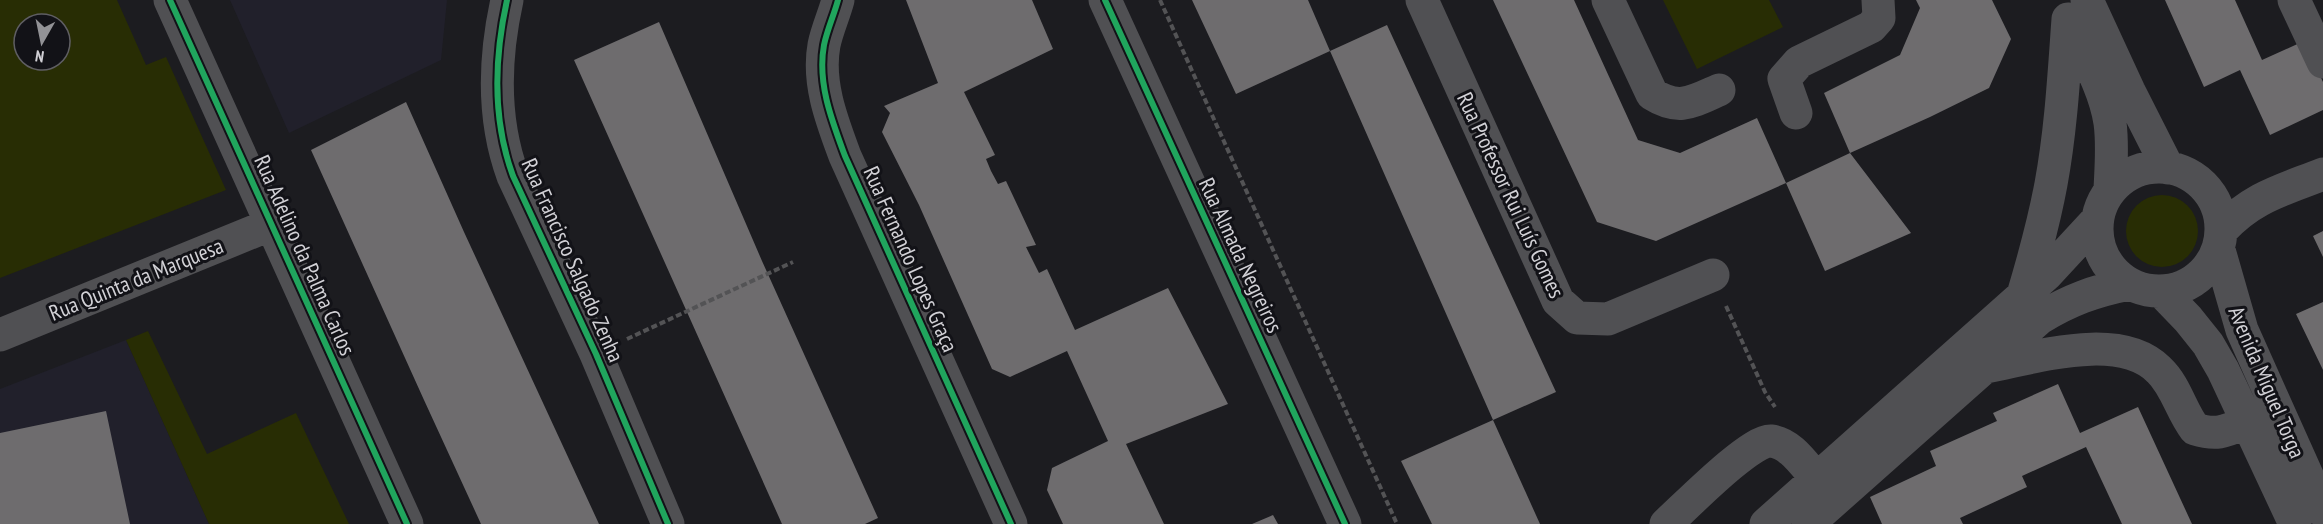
<svg xmlns="http://www.w3.org/2000/svg" width="2323" height="524" font-family="'PT Sans Narrow',sans-serif">
<style>
.built{fill:#21202b}
.green{fill:#282d04;fill-rule:evenodd}
.building{fill:#6e6c6e}
.lines{fill:none;stroke-linecap:round;stroke-linejoin:round}
.path{stroke:#535355;stroke-width:4;stroke-dasharray:6 3;stroke-linecap:butt}
.minor{stroke:#505053;stroke-width:33}
.cycleway-casing{stroke:#121217;stroke-width:10}
.cycleway{stroke:#20a55d;stroke-width:6}
.labels{text-anchor:middle;dominant-baseline:central;stroke-width:6;stroke-linejoin:round;paint-order:stroke}
.street-label{font-size:22px;fill:#d2d1d6;stroke:#121217}
</style>
<rect width="100%" height="100%" fill="#1c1c20"/>
<path class="built" d="M230 0H447L441 60 289 133Z
M126 340 209 524H0V389Z"/>
<path class="green" d="M0 0H117L146 65 166 57 226 190 0 278ZM24 24H60V60H24Z
M1663 0H1769L1783 27 1697 69Z
M2126 231a36 36 0 1 1 72 0a36 36 0 1 1-72 0Z
M148 331 207 454 296 413 349 524H209L126 340Z"/>
<path class="building" d="M906 0H1032L1053 49 964 92 995 155 986 159 991 171 998 184 1006 181 1036 245 1026 247 1039 273 1047 269 1075 330 1168 288 1228 404 1126 444 1164 524H1063L1047 490 1052 468 1108 441 1067 351 1010 377 992 369 919 205 882 132 890 113 884 106 938 83Z
M1192 0H1308L1330 51 1236 94Z
M1493 0H1574L1638 140 1680 153 1757 118 1786 183 1656 241 1597 222Z
M1916 0H1992L2011 39 1989 88 1930 117 1850 153 1824 93 1900 55 1920 8Z
M2165 0H2235L2262 60 2304 41 2323 82V110L2270 135 2240 70 2204 87Z
M659 22 762 261 878 518 865 524H782L574 60Z
M1387 25 1556 392 1493 420 1330 51Z
M406 102 464 232 599 524H481L424 400 311 150Z
M1850 153 1911 233 1825 271 1786 183Z
M2323 231V257L2313 236Z
M2323 302V370L2296 314Z
M2058 384 2080 433 2138 407 2192 524H2122L2086 447 2022 476 2027 487 1960 518 1963 524H1882L1870 497 1936 466 1930 451 1997 421 1993 413Z
M106 411 130 524H0V433Z
M1493 420 1540 524H1432L1401 461Z
M1273 515 1278 524H1252Z"/>
<g class="lines">
<path class="path" d="M1160 0 1397 524
M1726 306 1765 392 1775 407
M627 339 793 262"/>
<path class="minor" d="M170 0 407 524
M507 0C494 59 492 119 513 176L596 354 668 524
M838 0C834 15 827 30 824 45 817 83 832 121 845 156L1011 524
M1105 0 1345 524
M1422 0 1558 301 1577 318 1608 319 1713 275
M1608 0 1652 94C1679 111 1692 102 1719 90
M2087 0 2129 91 2168 168
M2294 0 2323 62
M2069 22C2084 54 2105 88 2110 123 2113 145 2111 167 2110 189
M1796 113 1784 79 1799 62 1871 27 1879 18 1878 0
M2097 229a62 62 0 1 1 124 0a62 62 0 1 1-124 0Z
M2222 230C2252 197 2283 190 2323 174
M2219 250 2242 330 2323 511
M2162 292 2188 319 2208 344 2223 370 2295 524
M2023 295C2034 258 2044 222 2051 184 2061 130 2064 74 2068 19
M0 335 272 224
M1986 367C2035 358 2119 330 2159 370 2176 386 2181 411 2195 429 2218 436 2226 431 2247 422
M1666 524C1684 508 1751 439 1771 441 1791 443 1805 466 1817 479
M1766 524 2046 275 2096 221
M1808 524 2040 318C2070 300 2094 291 2129 284"/>
<g class="cycleway-casing">
<path id="cycleway" d="M170 0 407 524
M507 0C494 59 492 119 513 176L596 354 668 524
M838 0C834 15 827 30 824 45 817 83 832 121 845 156L1011 524
M1105 0 1345 524"/>
</g>
<use href="#cycleway" class="cycleway"/>
</g>
<g class="labels">
<g class="street-label">
<text transform="translate(1511 195) rotate(65)">Rua Professor Rui Luís Gomes</text>
<text transform="translate(305 255) rotate(66)">Rua Adelino da Palma Carlos</text>
<text transform="translate(1241 255) rotate(65)">Rua Almada Negreiros</text>
<text transform="translate(911 259) rotate(66)">Rua Fernando Lopes Graça</text>
<text transform="translate(573 260) rotate(66)">Rua Francisco Salgado Zenha</text>
<text transform="translate(136 279) rotate(-22)">Rua Quinta da Marquesa</text>
<text transform="translate(2267 382) rotate(67)">Avenida Miguel Torga</text>
</g>
</g>
<g transform="translate(42 42) rotate(189)"><circle r="28" fill="#121217" stroke="#5f5e63" stroke-width="1.5"/>
<path d="M0-4.5L10 22L0 15L-10 22Z" fill="#929296"/>
<text y="-9" font-size="16" font-weight="bold" text-anchor="middle" fill="#d2d1d6">N</text>
</g>
</svg>
